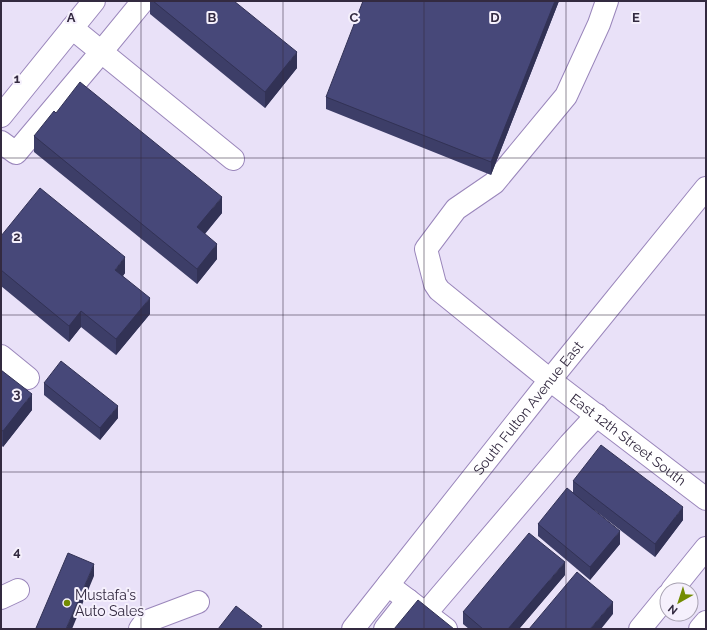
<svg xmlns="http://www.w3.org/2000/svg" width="707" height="630" font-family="Raleway,sans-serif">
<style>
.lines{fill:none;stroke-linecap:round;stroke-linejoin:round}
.minor-casing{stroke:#9a86bb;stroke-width:24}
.minor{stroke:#fff;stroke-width:22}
.wall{fill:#3d3e68}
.shaded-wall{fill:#323255}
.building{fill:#474879;stroke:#323255}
.grid{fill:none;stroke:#332a40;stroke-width:1;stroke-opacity:0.55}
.poi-dot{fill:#738c02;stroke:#f5f0fc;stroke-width:1.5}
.labels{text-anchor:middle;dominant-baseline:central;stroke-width:4;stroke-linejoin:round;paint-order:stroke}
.street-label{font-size:14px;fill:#332a40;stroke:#f5f0fc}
.poi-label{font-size:14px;fill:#332a40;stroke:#f5f0fc;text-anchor:start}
.grid-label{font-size:13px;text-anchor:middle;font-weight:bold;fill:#332a40;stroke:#f5f0fc;stroke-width:4;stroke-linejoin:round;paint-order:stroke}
</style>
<rect width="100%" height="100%" fill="#e9e1f8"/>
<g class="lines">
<g class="minor-casing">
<g id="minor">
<path id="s1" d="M607 1 599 24 566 96 494 183 456 209 426 249 435 284 439 290 550 380 706 499"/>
<path d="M72 28 233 159"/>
<path d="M1 116 94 1"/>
<path d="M1 142 16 153 102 51 143 1"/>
<path d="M1 356 28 378"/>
<path d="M388 585 446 629"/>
<path d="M672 590 706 548"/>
<path d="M1 598 18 590"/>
<path d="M426 613 570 444 597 415"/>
<path d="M140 629 145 622 198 602"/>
<path id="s2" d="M353 629 550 380 706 188"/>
<path d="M385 629 408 600"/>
<path d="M640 629 667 596"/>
<path d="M700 629 706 622"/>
</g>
</g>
<use href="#minor" class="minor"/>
</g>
<path class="wall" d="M150 1H234L297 68 265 108 150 14Z
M559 1 491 175 326 109V97Z
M34 136 222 213 205 234 217 259 197 284 34 152Z
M1 236 125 273 123 276 150 314 116 355 81 327 69 342 1 286Z
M1 370 32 410 3 447 1 445Z
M44 383 118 418 100 440 44 395Z
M573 481 683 520 655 557 593 509 620 544 590 580 538 536V524L573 493Z
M565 575 519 629H469L463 624V612Z"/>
<path class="shaded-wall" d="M555 1H559L491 175V162Z
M297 52V68L265 108V92Z
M222 197V213L197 243V227Z
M217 244V259L197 284V269Z
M125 257V273L115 286V270Z
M150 298V314L116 355V339Z
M81 311V327L69 342V326Z
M32 394V410L3 447V431Z
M118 406V418L100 440V428Z
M683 507V520L655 557V544Z
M620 531V544L590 580V567Z
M565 562V575L519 629H508Z
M94 564V576L72 629H66Z
M613 602V614L601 629H590Z"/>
<path class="building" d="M153 1H234L297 52 265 92Z
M363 1H555L491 162 326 97Z
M80 82 222 197 197 227 217 244 197 269 34 136 54 111 56 113Z
M40 188 125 257 115 270 150 298 116 339 81 311 69 326 1 270V236Z
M61 361 118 406 100 428 44 383Z
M1 370 32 394 3 431 1 430Z
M601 445 683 507 655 544 573 481Z
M567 488 620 531 590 567 538 524Z
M529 533 565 562 508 629H483L463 612Z
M68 553 94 564 66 629H38L36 628Z
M577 572 613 602 590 629H529Z
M418 600 454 629H394Z
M236 606 262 626 260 629H218Z"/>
<path class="grid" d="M141 1V629M283 1V629M424 1V629M566 1V629M1 158H706M1 315H706M1 472H706"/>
<circle class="poi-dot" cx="67" cy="603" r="4"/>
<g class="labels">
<g class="street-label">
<text stroke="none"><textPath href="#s2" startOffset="282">South Fulton Avenue East</textPath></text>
<text stroke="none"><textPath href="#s1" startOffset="597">East 12th Street South</textPath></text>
</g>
<g class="poi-label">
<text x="75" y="595">Mustafa's<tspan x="75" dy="16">Auto Sales</tspan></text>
</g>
</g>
<g class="grid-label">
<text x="71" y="22">A</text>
<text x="212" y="22">B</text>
<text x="354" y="22">C</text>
<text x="495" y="22">D</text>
<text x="636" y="22">E</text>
<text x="17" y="83">1</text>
<text x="17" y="241">2</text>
<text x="17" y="398">3</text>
<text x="17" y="556">4</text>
</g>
<rect width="707" height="630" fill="none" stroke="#332a40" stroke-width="4"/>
<g transform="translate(679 602) rotate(219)"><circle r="19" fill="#f5f0fc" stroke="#a7a1b1"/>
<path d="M0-3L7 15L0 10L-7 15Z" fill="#738c02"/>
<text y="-6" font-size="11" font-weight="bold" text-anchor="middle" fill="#332a40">N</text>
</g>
</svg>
